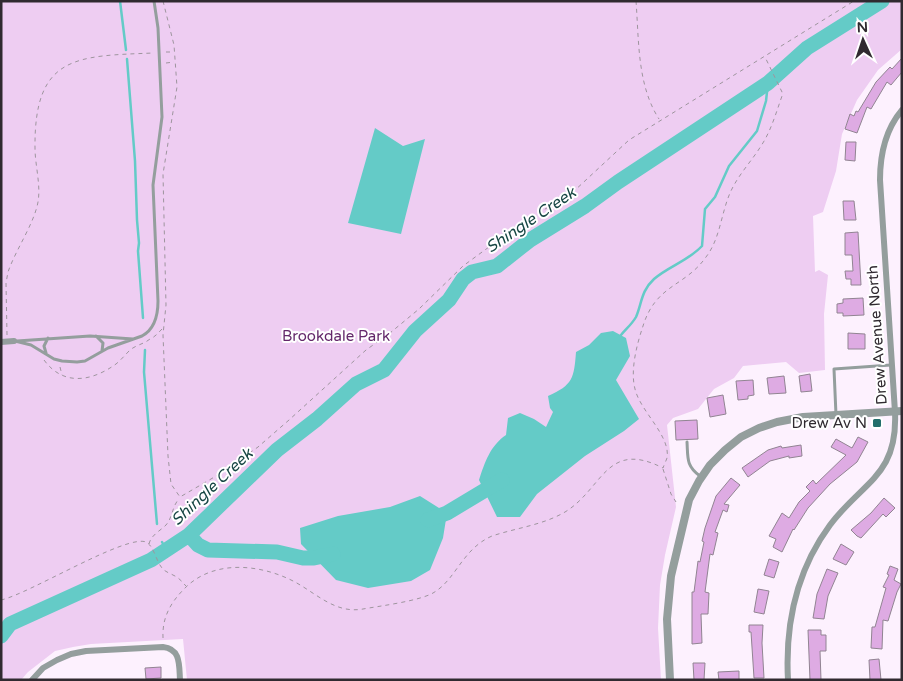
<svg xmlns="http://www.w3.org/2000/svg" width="903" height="681" font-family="'Varela Round',sans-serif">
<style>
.green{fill:#eecdf2}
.water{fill:#64cbc7}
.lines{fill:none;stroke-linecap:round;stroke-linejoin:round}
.stream{stroke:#64cbc7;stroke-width:2.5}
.river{stroke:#64cbc7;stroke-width:15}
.building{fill:#deabe3;stroke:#918492}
.path{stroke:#9e959e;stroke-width:1;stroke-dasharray:4 4;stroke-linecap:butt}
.service{stroke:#949e9d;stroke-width:3}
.minor{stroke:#949e9d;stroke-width:6}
.tertiary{stroke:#949e9d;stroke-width:8}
.poi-dot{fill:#236e6c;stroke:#fff;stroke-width:2}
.labels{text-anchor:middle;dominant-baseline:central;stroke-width:4;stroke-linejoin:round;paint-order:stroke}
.street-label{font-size:15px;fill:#302a30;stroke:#fff}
.park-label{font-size:15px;fill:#64286b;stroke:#fff}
.poi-label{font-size:15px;fill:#302a30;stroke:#fff;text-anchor:end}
.water-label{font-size:16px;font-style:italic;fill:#174644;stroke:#fff}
</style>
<rect width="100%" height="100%" fill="#fdf1fe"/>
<path class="green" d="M1 1H902V49L878 70 857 100 842 134 836 171 823 212 813 216 815 272 819 270 828 275 824 314 825 370 799 373 786 362 743 366 734 378 714 389 698 409 673 418 667 425 676 507 665 555 660 585 658 628 661 680H187L183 639 91 644 73 647 55 651 28 672 21 680H1Z"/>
<path class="water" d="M375 128 403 146 425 139 401 234 348 223Z
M613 331 626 338 630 356 616 380 639 419 624 431 585 456 537 494 520 517H497L479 480C485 462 490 446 506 435L508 418 520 413 534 419 546 427 553 412 550 408 548 396C573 385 574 378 576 352L589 345 601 333Z
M420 496 447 513 443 538 430 570 411 581 368 588 336 580 301 544 300 528 338 516 390 507Z"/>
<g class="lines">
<path class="stream" d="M120 1 126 50
M127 59 135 161 137 220 139 243 138 251 143 318
M621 335C626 329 632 324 636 317 642 303 641 291 654 279 669 266 688 261 702 246L705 209 715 197 729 166 757 131 766 101 768 83
M145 350 144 372 157 524
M162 542 167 551"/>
<path class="river" d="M428 520 447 513 502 480
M189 535 198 545 208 550 277 552 303 558H314L333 554
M1 636 10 624 151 560 189 535 277 450 317 419 356 384 384 370 415 331 449 300 463 279 472 272 497 266 530 240 585 206 618 182 768 83 807 48 882 1"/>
</g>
<path class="building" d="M902 58V72L891 85 887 82 871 109 867 107 857 133 845 129 850 114 854 116 856 111 858 112 876 82 890 67 892 69Z
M846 142H856L855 161 845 160Z
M843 201H854L856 220H844Z
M858 232 861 285H851V279H846L845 271H853L852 255H845V233Z
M863 298 864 315 843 316V313H837V304L843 303V299Z
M848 333 865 334V349H848Z
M810 374 812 391 801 392 799 376Z
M784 376 786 393 769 394 767 378Z
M753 380 754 395 748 396V399L738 400 736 381Z
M723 395 726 414 710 417 707 398Z
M697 420 698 439 676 440 675 421Z
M858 437 868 442 857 462 830 484 808 508 794 530 793 529 782 552 773 547 776 539 769 536 782 513 789 518 799 502 810 491 806 487 813 480 816 484 846 455 831 447 836 439 852 448Z
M801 445 802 456 789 458V456L770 461 748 477 742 468 768 450 781 446 782 448Z
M731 478 740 485 724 504 729 505 727 512 723 510 715 532 718 533 713 555 710 554 705 592 709 593 708 614H701L702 643 692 644V592H694L698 561 700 562 704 542 702 541 705 528 716 496Z
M884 498 895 508 886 517 883 514 861 538 857 536 851 530 871 513Z
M841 544 854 552 846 565 833 559Z
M769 559 779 562 774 578 764 575Z
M890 566 898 569 894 580 901 584 897 592 888 621 883 620 882 649 871 648 872 627H875L886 588 883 587 889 575 887 574Z
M827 569 838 573 828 596 824 619 813 618 817 594Z
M758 589 769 591 764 614 754 612Z
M749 625H763L762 643 764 678H754L751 632H749Z
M808 630H821V635H826V651H820L821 680H810Z
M879 659 881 680H870L869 660Z
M693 663H705L704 680H694Z
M161 667V678L146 679 145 668Z
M739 671V680H719L718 672Z"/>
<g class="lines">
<path class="path" d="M163 1 174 45 177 87 163 174 166 305 163 335 168 456 171 484 180 497 223 472 258 447 289 420 366 350 390 333 419 309 463 266 519 225 573 192 629 140 854 1
M636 1C639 40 637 85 659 119
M166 52H174
M166 63 174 62
M7 335 6 283 8 272C16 249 34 224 38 202 41 185 35 165 35 148 34 55 76 56 154 53
M44 360C63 386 91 382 116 364 121 360 125 355 130 350 136 345 144 344 150 339 155 337 158 333 162 329
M60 367 62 375
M663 469 671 494 676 502
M149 544C151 535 160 531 166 525 173 517 172 506 179 499
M1 600C29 594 126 534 146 542 154 546 156 561 162 568 166 573 173 574 178 578 181 580 183 583 186 586
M163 638C162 618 170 603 185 588 214 559 261 564 295 582 317 594 336 614 363 609 380 606 419 601 433 593 456 580 462 549 492 536 516 528 543 525 565 512 603 489 606 439 663 468 664 465 666 461 667 458 671 436 640 411 635 389 630 370 637 344 643 326 656 284 685 287 706 257 720 239 721 214 730 193 738 175 751 162 761 146 771 131 776 113 782 96V92L765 57"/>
<path class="service" d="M96 336 103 343 102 351
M15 341 31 345 54 359 62 361 77 362 85 361 108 348 142 336C155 329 158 315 158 301L153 185 162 117 158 28 154 1
M17 341 90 336 133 339
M46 353 44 346 48 338
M836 415 834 369 891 365
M687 442C688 458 686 466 700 476"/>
<path class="minor" d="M1 342 14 341
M32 680 43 668 57 660 71 654 86 651 163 647C181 649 179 665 180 680
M788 680C785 624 796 571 830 525 863 481 898 476 895 412L880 180C880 155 885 130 902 110"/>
<path class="tertiary" d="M670 680 667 619 671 576 689 500 699 481 710 465 725 450 741 437 759 428 777 422 803 417 902 411"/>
</g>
<rect class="poi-dot" x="872" y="418" width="10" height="10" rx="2.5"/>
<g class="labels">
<g class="street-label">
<text transform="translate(877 335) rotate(-94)">Drew Avenue North</text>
</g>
<g class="park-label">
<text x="336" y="336">Brookdale Park</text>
</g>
<g class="poi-label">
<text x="867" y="423">Drew Av N</text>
</g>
<g class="water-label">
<text transform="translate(531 220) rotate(-34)">Shingle Creek</text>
<text transform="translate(212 487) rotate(-43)">Shingle Creek</text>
</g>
</g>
<rect width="903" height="681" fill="none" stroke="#302a30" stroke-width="5"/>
<g transform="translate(863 40) rotate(357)" stroke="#ffffff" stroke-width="4" paint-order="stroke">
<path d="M0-4L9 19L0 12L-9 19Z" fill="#302a30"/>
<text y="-8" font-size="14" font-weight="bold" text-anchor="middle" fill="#302a30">N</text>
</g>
</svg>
